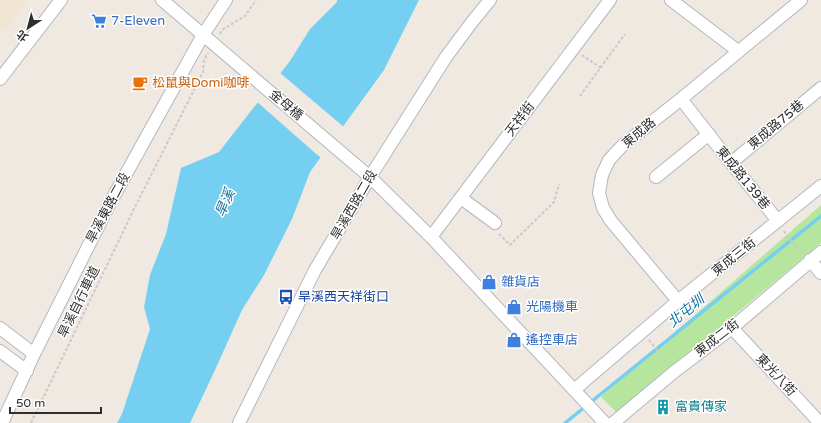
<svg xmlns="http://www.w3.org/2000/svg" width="821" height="423" font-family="'Varela Round','Noto Sans TC',sans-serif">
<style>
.education{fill:#f0e6d1}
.green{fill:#b6e59e}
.water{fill:#75cff0}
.pier{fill:#efe9e1}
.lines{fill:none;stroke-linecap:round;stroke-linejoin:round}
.stream{stroke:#75cff0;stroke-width:3.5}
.minor-casing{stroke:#b4b7c1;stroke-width:14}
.path{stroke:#c9c9c9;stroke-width:2;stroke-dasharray:3 2;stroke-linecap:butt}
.minor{stroke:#fff;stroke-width:12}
.labels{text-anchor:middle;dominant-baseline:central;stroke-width:3;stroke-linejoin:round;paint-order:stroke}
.shop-label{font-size:13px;fill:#366cbe;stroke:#fff;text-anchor:start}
.food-label{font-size:13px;fill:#c56008;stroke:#fff;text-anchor:start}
.street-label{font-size:13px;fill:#2e2e2e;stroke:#fff}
.transit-label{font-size:13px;fill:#164399;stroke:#fff;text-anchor:start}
.culture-label{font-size:13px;fill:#0d838f;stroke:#fff;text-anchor:start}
.water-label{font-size:14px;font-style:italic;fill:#0d6fa3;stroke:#fff}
</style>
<rect width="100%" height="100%" fill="#efe9e1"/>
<path class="education" d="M0 0H27L10 26 0 33Z"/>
<path class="green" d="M821 205V243L617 413 601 397Z"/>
<path class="water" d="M337 0H419L384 70 310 172 292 219 264 275 242 310 215 370 190 423H117L122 414 150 329 144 307 150 275 166 234 181 168 219 152 290 61 310 29 337 2Z"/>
<path class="pier" d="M279 72 345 128 322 159 256 101Z"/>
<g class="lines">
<path class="stream" d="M565 423 821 216"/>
<g class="minor-casing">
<path id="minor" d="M162 0 370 177 431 237 605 423
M671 0 738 51
M0 79 61 0
M681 99 731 163 778 221
M731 163 821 88
M656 177 709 134
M461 198 495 223
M431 237 610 0
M810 260 821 273
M678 301 611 221 603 208 599 193 602 175 609 160 623 145 681 99 801 0
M0 328 34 354
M732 328 820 423
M0 351 27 371
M574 390 678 301 821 186
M2 423 34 354 111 201 203 35 226 0
M239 423 315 270 370 177 446 57 472 22 490 0
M613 423 674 372 732 328 821 252"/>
</g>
<path class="path" d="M220 34 222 30 245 16 256 0
M582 55 601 68
M580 96 625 34
M784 231 788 238 802 252
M499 234 510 245 554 202 559 184
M649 340 667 363
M31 423 133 211 203 72 204 60 208 53"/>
<use href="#minor" class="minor"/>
</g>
<defs>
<g id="supermarket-bare" transform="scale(1.2)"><path d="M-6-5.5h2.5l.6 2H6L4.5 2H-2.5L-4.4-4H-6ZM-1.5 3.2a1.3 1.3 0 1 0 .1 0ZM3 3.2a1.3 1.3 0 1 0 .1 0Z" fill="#3f7fe0" stroke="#fff" stroke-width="2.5" paint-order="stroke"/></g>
<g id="cafe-bare" transform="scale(1.2)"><path d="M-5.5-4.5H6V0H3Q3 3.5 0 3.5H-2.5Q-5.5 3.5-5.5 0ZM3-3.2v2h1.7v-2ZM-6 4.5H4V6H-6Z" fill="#e8710a" stroke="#fff" stroke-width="2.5" paint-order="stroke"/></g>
<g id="shop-bare" transform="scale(1.2)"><path d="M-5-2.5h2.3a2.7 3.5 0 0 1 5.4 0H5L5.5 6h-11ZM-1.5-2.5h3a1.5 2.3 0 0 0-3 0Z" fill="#3f7fe0" stroke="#fff" stroke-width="2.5" paint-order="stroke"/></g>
<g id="bus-bare" transform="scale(1.2)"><path d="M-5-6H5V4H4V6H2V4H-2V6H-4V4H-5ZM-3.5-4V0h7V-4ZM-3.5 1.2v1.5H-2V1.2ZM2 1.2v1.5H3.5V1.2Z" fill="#1a4fb4" stroke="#fff" stroke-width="2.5" paint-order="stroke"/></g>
<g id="building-bare" transform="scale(1.2)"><path d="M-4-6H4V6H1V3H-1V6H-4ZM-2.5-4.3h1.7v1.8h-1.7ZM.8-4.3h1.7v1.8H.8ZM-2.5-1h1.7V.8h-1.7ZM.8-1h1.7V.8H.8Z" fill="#0f9aa8" stroke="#fff" stroke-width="2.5" paint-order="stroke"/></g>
</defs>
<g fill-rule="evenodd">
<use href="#supermarket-bare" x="99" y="21"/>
<use href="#cafe-bare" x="140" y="83"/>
<use href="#shop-bare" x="489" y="282"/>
<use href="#bus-bare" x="286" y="297"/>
<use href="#shop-bare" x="514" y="307"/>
<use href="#shop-bare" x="514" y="340"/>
<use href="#building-bare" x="663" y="407"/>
</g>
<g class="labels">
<g class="shop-label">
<text x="111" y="21">7-Eleven</text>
<text x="501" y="282">雜貨店</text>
<text x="526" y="307">光陽機車</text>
<text x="526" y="340">遙控車店</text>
</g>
<g class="food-label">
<text x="152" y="83">松鼠與Domi咖啡</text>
</g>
<g class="street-label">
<text transform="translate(286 105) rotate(40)">金母橋</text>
<text transform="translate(520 119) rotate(-53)">天祥街</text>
<text transform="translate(776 125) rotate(-40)">東成路75巷</text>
<text transform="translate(639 133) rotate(-40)">東成路</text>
<text transform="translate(743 178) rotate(51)">東成路139巷</text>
<text transform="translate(354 205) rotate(-60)">旱溪西路二段</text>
<text transform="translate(108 208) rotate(-62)">旱溪東路二段</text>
<text transform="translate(734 257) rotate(-39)">東成三街</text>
<text transform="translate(79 302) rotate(-64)">旱溪自行車道</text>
<text transform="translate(717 338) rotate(-38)">東成二街</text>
<text transform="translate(776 375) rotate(47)">東光八街</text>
</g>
<g class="transit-label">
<text x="298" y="297">旱溪西天祥街口</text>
</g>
<g class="culture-label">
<text x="675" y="407">富貴傳家</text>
</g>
<g class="water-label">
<text transform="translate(225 203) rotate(-67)">旱溪</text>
<text transform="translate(686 311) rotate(-39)">北屯圳</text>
</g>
</g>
<g transform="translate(28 28) rotate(216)" stroke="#ffffff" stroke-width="3" paint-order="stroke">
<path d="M0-3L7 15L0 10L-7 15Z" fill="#2e2e2e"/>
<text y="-6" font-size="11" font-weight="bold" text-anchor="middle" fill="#2e2e2e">北</text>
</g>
<path d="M10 407v6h91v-6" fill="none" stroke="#2e2e2e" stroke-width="2"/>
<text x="16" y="407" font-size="12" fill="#2e2e2e" stroke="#ffffff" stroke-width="3" paint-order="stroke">50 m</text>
</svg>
